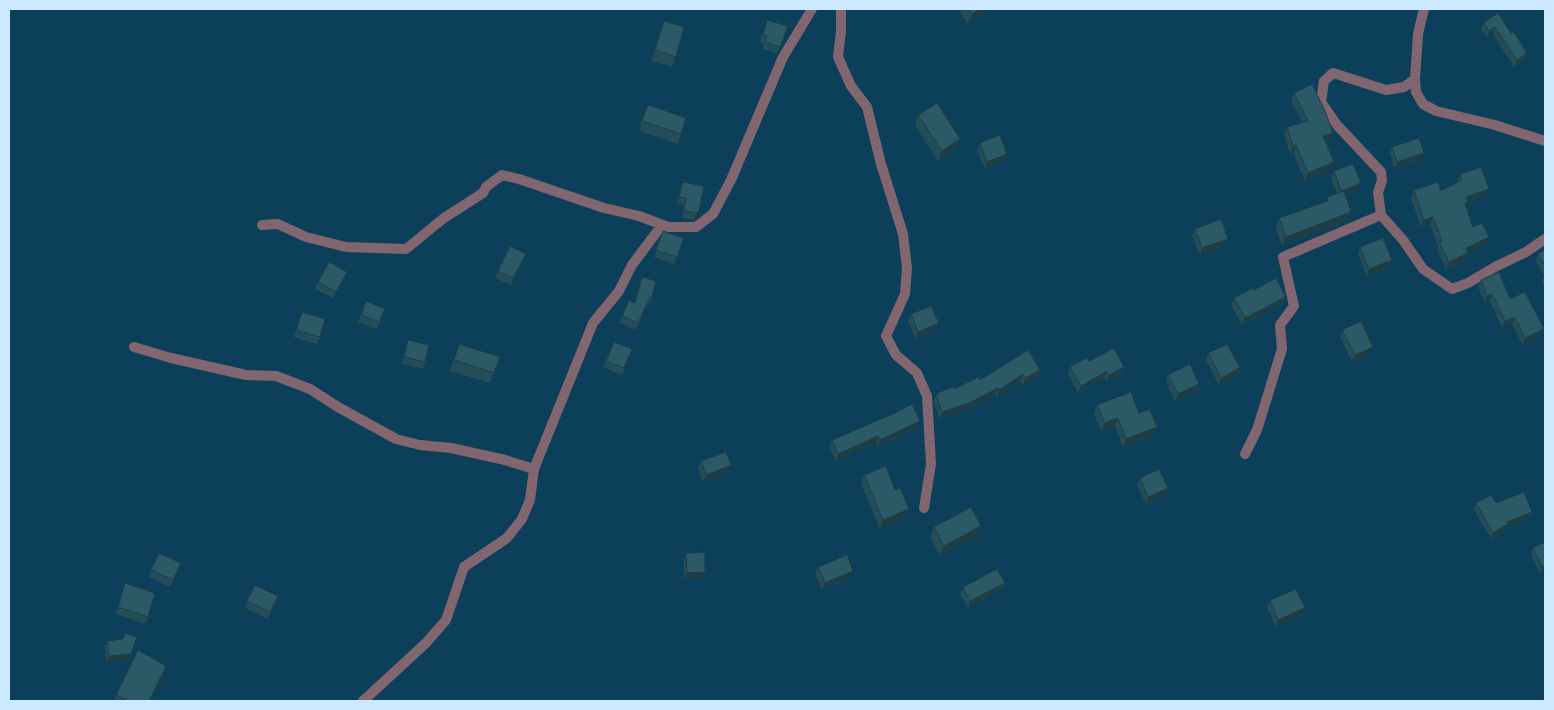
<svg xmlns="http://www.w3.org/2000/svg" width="1554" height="710" font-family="Signika,sans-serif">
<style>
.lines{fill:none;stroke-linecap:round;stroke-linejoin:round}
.street{stroke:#82666f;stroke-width:10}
.wall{fill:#254d57}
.shaded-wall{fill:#1e3e47}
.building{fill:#2b5965;stroke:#1e3e47}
</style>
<rect width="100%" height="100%" fill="#0c3f5a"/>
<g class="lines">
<path class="street" d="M841 9V31L838 57 851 86 867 107 881 164 903 234 907 268 905 294 886 336 896 355 917 373 927 396 931 464 924 508
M1424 9 1418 34 1415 79 1416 92 1423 104 1436 111 1495 125 1545 141
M1415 79 1404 87 1386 90 1333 73 1324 81 1321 102 1337 125 1381 172 1382 181 1378 192 1381 215 1403 240 1423 269 1452 289 1468 283 1495 267 1526 252 1545 239
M262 225 278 224 306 237 346 247 406 249 444 218 483 193 486 187 502 175 519 179 604 208 639 216 668 227H696L713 214 731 180 783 57 812 9
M134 347 171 358 246 375 276 376 310 389 338 407 396 439 420 445 451 448 505 460 534 469 593 323 619 291 632 265 662 225
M1245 454 1257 430 1282 349 1280 325 1294 306 1283 257 1381 215
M363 701 426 643 446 620 464 567 507 538 522 519 530 500 534 469"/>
</g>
<path class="wall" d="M958 9H985L983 14 968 24Z
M767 20 788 26 777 53 762 49 764 43 760 42Z
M664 21 676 57 672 67 651 61Z
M1484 22 1511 33 1527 53 1525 60 1514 67 1493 34 1487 38 1481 29Z
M1294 93 1330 142 1326 143 1334 162 1331 171 1305 181 1293 153 1290 154 1284 135 1287 127 1302 122 1291 101Z
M648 105 686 118 678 144 639 131Z
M918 115 956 149 938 161 915 125Z
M980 143 1005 161 985 169 977 150Z
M1392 147 1422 160 1395 169 1390 154Z
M1334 171 1358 190 1345 195 1348 221 1282 246 1276 228 1279 218 1326 202 1327 197 1337 194 1331 178Z
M1460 174 1489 189 1486 196 1468 203 1467 207 1473 227 1489 237 1486 245 1468 253 1466 261 1446 270 1437 249 1438 246 1430 224 1421 227 1411 198 1414 190 1441 191 1457 182Z
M683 182 704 186 696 218 694 220 682 218 684 205 677 204 680 189Z
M1195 229 1228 239 1225 245 1200 255 1192 236Z
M663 231 684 238 674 264 654 257Z
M1360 247 1389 267 1367 276 1358 254Z
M1545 250V290L1542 282 1544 276 1536 261 1538 254Z
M523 261 511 285 495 278 498 271Z
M642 277 652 298 649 305 647 304 636 330 619 323 622 316 635 302Z
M344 279 333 298 315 289 318 282Z
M1481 280 1510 299 1541 336 1523 345 1512 324 1502 328 1490 301 1485 303 1478 287Z
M1254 290 1286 297 1283 304 1242 325 1231 305 1234 298Z
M366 301 385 309 377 329 358 322Z
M302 312 320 337 317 344 294 337Z
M911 314 939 323 936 330 915 339 908 321Z
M1342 330 1373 347 1371 354 1352 362 1340 337Z
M408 340 425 362 423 369 402 364Z
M614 342 632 349 622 375 603 367Z
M459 344 500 357 490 383 450 371Z
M1208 353 1238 375 1219 385 1206 360Z
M1089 361 1124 367 1122 374 1107 382 1104 378 1078 393 1068 374 1070 367Z
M1040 370 1038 377 1023 385 1020 381 997 397 995 395 967 410 940 419 934 403V400L937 393 955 389 980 380Z
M1168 375 1199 384 1197 391 1175 401 1166 382Z
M1097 405 1139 413 1157 427 1154 435 1123 447 1115 426 1101 431 1094 414Z
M917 428 877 447 876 443 836 461 829 447 832 440Z
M701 461 731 465 729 472 703 482 698 468Z
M864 475 895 490 909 509 906 518 880 529 861 484Z
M1140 478 1166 495 1146 504 1137 485Z
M1476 503H1496L1529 518 1507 527 1506 531 1491 539 1474 510Z
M934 527 977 537 940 556 930 537Z
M1545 542V571L1540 574 1531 555 1533 548Z
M686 553 705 572 702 579H684V560Z
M181 563 170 587 149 577 151 570Z
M818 567 851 578 822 590 815 574Z
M125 583 148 617 145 624 116 614Z
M1005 583 1002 590 968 608 960 594 963 587Z
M1270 600 1302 615 1276 627 1267 607Z
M247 601 276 602 268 619 245 608Z
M123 639 129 660 106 662 105 647 107 641Z
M166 666 163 677 151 701H114L116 695Z"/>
<path class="shaded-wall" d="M980 9H985L983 14 968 24 972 14Z
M1495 27 1493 34 1487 38 1489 31Z
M1527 53 1525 60 1514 67 1517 60Z
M1333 133 1330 142 1320 145 1323 136Z
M960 139 956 149 938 161 942 151Z
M1296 145 1293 153 1290 154 1293 146Z
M1424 153 1422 160 1395 169 1397 162Z
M1007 154 1005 161 985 169 987 162Z
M1334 162 1331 171 1305 181 1308 173Z
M1361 183 1358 190 1339 197 1341 191Z
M1489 189 1486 196 1468 203 1466 210V197Z
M699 211 696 218 694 220 696 213Z
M1351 212 1348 221 1282 246 1286 237Z
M1433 217 1430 224 1421 227 1424 220Z
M1489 237 1486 245 1468 253 1466 261 1446 270 1449 262 1466 248Z
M1228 239 1225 245 1200 255 1202 248Z
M526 254 523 261 511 285 513 278Z
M1392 260 1389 267 1367 276 1369 269Z
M347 272 344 279 333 298 336 292Z
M1492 294 1490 301 1485 303 1487 296Z
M1286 297 1283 304 1242 325 1245 318Z
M1515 317 1512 324 1502 328 1505 321Z
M939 323 936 330 915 339 918 332Z
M1544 329 1541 336 1523 345 1525 338Z
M1373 347 1371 354 1352 362 1355 355Z
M1124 367 1122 374 1107 382 1109 375Z
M1240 368 1238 375 1219 385 1221 378Z
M1040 370 1038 377 1023 385 1025 378Z
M1107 371 1104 378 1078 393 1081 386Z
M1023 374 1020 381 997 397 999 390Z
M1199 384 1197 391 1175 401 1178 394Z
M998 388 995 395 967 410 940 419 942 412Z
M1118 418 1115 426 1101 431 1105 423Z
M920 421 917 428 877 447 880 440Z
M1157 427 1154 435 1123 447 1126 439Z
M878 436 876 443 836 461 838 454Z
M731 465 729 472 703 482 706 475Z
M1168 488 1166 495 1146 504 1148 497Z
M909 509 906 518 880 529 883 520Z
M1532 512 1529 518 1507 527 1506 531 1491 539 1493 533 1507 522Z
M981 526 977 537 940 556 944 546Z
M1545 565V571L1540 574 1542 567Z
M853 571 851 578 822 590 825 583Z
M705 572 702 579H684L687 573Z
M1005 583 1002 590 968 608 970 601Z
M278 596 276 602 268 619 270 612Z
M1305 608 1302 615 1276 627 1278 620Z
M131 654 129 660 106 662 109 656Z
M166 666 163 677 151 701H149Z"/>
<path class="building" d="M969 9H980L972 14Z
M1498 13 1511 33 1514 32 1527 53 1517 60 1495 27 1489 31 1484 22Z
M767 20 788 26 780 47 765 42 767 36 763 35Z
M664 21 684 27 676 57 655 50Z
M1312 84 1325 111 1333 133 1323 136 1334 162 1308 173 1296 145 1293 146 1287 127 1308 121 1294 93Z
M937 103 960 139 942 151 918 115Z
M648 105 686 118 681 134 642 121Z
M1000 135 1007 154 987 162 980 143Z
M1419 138 1424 153 1397 162 1392 147Z
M1353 164 1361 183 1341 191 1334 171Z
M1481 167 1489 189 1466 197 1468 202 1465 204 1473 227 1482 223 1489 237 1466 248 1468 253 1449 262 1439 242 1442 241 1433 217 1424 220 1414 190 1438 182 1441 191 1462 180 1460 174Z
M683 182 704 186 699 211 696 213 684 211 686 198 679 197Z
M1344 191 1351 212 1286 237 1279 218 1328 201 1327 197Z
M1221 219 1228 239 1202 248 1195 229Z
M663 231 684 238 677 257 656 250Z
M1383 238 1392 260 1369 269 1360 247Z
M510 246 526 254 513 278 498 271Z
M1545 250V266L1538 254Z
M329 262 347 272 336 292 318 282Z
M1499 272 1510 299 1525 292 1544 329 1525 338 1515 317 1505 321 1492 294 1487 296 1481 280Z
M642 277 656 281 652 298 650 297 638 323 622 316 629 300 635 303Z
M1276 278 1286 297 1245 318 1234 298 1253 288 1254 290Z
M366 301 385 309 379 322 361 315Z
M931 306 939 323 918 332 911 314Z
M302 312 325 319 320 337 296 330Z
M1361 321 1373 347 1355 355 1342 330Z
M408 340 429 345 425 362 404 357Z
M614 342 632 349 624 368 606 361Z
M459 344 500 357 494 373 454 360Z
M1227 344 1240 368 1221 378 1208 353Z
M1114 348 1124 367 1109 375 1107 371 1081 386 1070 367 1087 358 1089 361Z
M1028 350 1040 370 1025 378 1023 374 999 390 998 388 969 403 942 412 937 396V393L954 387 955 389 978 377 980 380Z
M1190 364 1199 384 1178 394 1168 375Z
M1131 392 1139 413 1150 409 1157 427 1126 439 1118 418 1105 423 1097 405Z
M912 404 920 421 880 440 878 436 838 454 832 440 895 413Z
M726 452 731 465 706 475 701 461Z
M886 466 895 490 900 488 909 509 883 520 864 475Z
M1159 469 1168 488 1148 497 1140 478Z
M1524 492 1532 512 1507 522 1508 524 1493 533 1476 503 1491 495 1496 503Z
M971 507 981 526 944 546 934 527Z
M1545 542V565L1542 567 1533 548Z
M705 552V572L687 573 686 553Z
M159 553 181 563 173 580 151 570Z
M847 555 853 571 825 583 818 567Z
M997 569 1005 583 970 601 963 587Z
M125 583 155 593 148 617 118 607Z
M255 585 278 596 270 612 247 601Z
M1296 589 1305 608 1278 620 1270 600Z
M125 633 137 637 131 654 109 656 107 641 123 639Z
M138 650 166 666 149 701H129L116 695Z"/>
<rect width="1554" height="710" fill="none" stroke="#cbeaff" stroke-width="20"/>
</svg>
